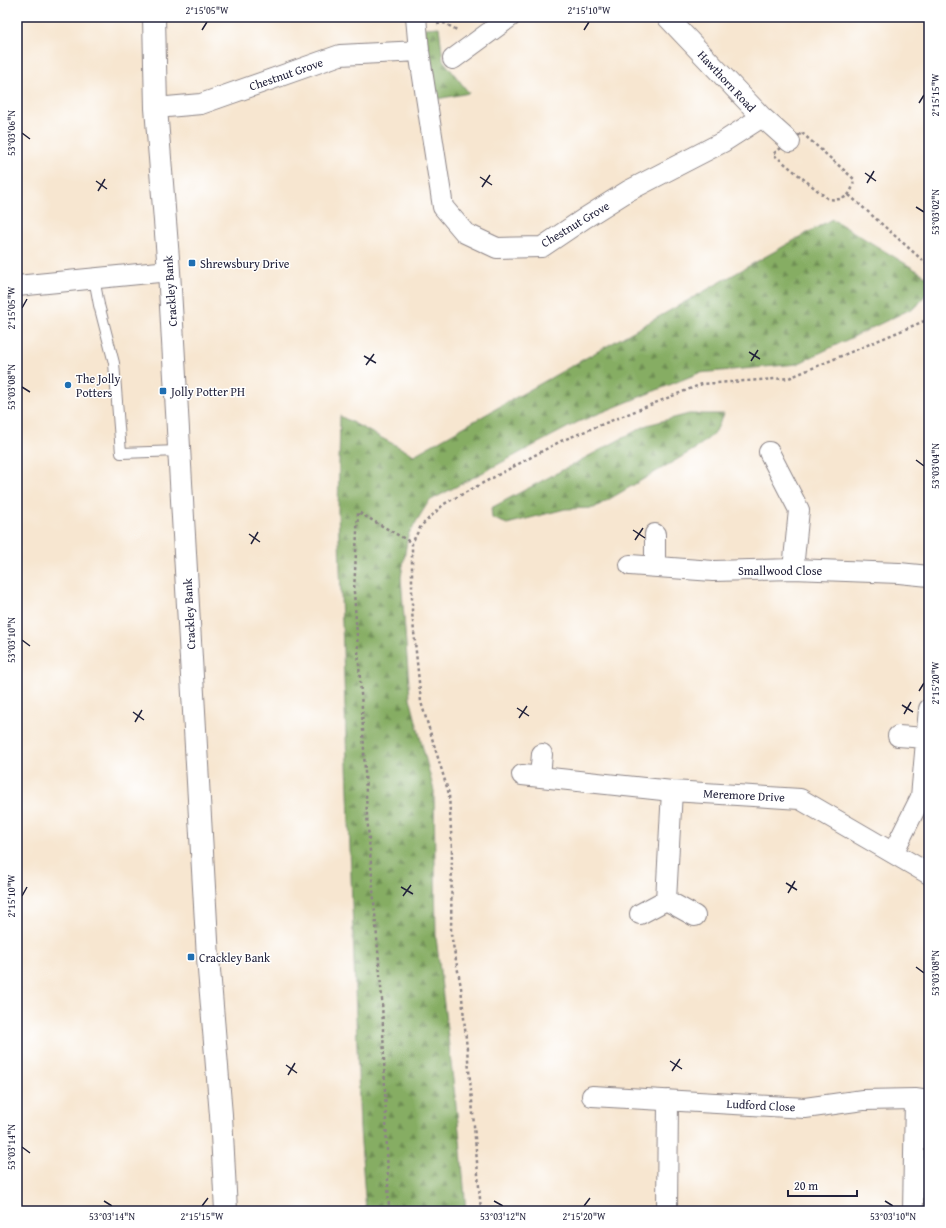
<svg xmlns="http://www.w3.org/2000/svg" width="946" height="1228" font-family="'Gentium Book Plus',serif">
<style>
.forest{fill:url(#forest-firs);stroke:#54684f}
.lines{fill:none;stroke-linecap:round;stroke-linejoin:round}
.service-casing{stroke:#8c8486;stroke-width:12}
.minor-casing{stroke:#8c8486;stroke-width:22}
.tertiary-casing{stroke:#8c8486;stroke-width:24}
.path{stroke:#8c8486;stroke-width:2.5;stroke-dasharray:3 3;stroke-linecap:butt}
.service{stroke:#fff;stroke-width:10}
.minor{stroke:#fff;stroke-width:20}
.tertiary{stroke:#fff;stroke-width:22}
.ticks{fill:none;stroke:#22223b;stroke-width:1.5}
.poi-dot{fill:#1f6fb2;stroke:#fff;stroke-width:1.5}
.labels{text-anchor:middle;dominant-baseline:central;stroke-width:3;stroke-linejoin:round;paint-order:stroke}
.street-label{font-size:12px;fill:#22223b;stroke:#fff}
.poi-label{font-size:12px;fill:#22223b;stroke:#fff;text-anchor:start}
.neatline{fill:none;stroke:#22223b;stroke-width:1.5}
.ticks-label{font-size:10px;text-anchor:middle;fill:#22223b}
</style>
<defs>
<pattern id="forest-firs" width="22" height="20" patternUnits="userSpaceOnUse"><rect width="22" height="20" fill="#86ad63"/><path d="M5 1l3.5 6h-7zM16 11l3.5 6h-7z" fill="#6d8c53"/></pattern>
</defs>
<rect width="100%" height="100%" fill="#fff"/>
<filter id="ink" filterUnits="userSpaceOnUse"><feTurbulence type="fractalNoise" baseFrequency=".025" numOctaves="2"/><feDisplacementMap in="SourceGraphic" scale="8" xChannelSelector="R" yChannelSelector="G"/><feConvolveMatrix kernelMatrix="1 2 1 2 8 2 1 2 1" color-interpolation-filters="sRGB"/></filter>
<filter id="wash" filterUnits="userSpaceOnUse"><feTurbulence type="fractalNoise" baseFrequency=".012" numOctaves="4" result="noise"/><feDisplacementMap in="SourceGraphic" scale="16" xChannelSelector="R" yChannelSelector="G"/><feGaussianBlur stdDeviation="0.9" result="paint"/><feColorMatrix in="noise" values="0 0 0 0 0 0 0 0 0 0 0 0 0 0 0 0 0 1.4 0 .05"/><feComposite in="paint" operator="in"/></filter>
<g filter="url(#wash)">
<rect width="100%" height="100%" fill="#f7e6d0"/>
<path class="forest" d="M439 27 443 60 469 93 437 99 424 28Z
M832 219 929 278V290L917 306 797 364 699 373 578 422 429 501 408 535 401 577 410 698 434 791 436 937 460 1139 466 1211H366L360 1129 338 511 340 416 414 455Z
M689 414H724L715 433 695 449 594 508 565 509 507 524 492 518 491 508 647 425Z"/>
</g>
<g filter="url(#ink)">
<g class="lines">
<g class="service-casing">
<path id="service" d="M94 278 99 305 114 363 121 453 179 451"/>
</g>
<g class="minor-casing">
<path id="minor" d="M416 17 419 51 443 207 465 233 497 248 542 247 585 218 628 191 723 142 762 117
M667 17 762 117 790 142
M453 59 510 17
M156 108 201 104 340 55 419 51
M17 286 169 271
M769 452 799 510 793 569
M655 534V566
M630 565 713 571 793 569 899 573 929 576
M898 736 926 738
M522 775 672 791 800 799 929 874
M540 777 542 754
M893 853 921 797 929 709
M666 900 672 791
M640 914 666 900 695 916
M592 1096 805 1108 863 1100 915 1099 929 1101
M667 1211 668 1100
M913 1211 915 1099"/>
</g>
<g class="tertiary-casing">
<path id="tertiary" d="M154 17 156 108 169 271 208 958 221 1115 226 1211"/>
</g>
<path class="path" d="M437 24 444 23 457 30
M802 133 854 179C852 196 845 201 828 199L773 154Z
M849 195 929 266
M389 1211 382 999 367 815 362 708 354 592 358 512 412 543
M481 1211 472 1101 461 987 451 934 452 849 449 794 421 702 412 612V543L421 526 444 504 561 441 702 384 789 378 929 319"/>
<use href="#service" class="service"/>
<use href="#minor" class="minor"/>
<use href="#tertiary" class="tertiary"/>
</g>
</g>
<path class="ticks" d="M202 30 207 22M584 30 589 22M919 103 924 95M22 133 30 139M865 173 876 181M480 177 492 185M96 181 107 189M867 183 874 171M482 187 490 175M98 191 105 179M916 207 924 212M22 308 27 299M749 352 760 359M364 356 376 363M751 361 758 350M366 365 374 354M22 387 30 392M916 460 924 466M633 530 645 538M249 534 260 542M635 540 643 528M251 544 258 532M22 640 30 646M919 691 924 683M902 705 913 712M517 708 529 716M133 712 144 720M904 714 911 702M519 718 527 706M135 722 142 710M786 883 797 890M401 887 413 894M788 893 795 881M22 896 27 887M403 896 411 885M916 967 924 973M670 1061 682 1069M286 1065 297 1073M672 1071 680 1059M288 1075 295 1063M22 1147 30 1153M104 1201 112 1206M494 1201 503 1206M885 1201 893 1206M202 1206 208 1198M584 1206 590 1198"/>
<g class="poi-dot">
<rect x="188" y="259" width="8" height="8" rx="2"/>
<circle cx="68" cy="385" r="4"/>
<rect x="159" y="387" width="8" height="8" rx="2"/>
<rect x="187" y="953" width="8" height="8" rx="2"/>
</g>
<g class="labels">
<g class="street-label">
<text transform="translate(286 74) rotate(-19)">Chestnut Grove</text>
<text transform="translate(727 81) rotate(47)">Hawthorn Road</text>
<text transform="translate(575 224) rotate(-31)">Chestnut Grove</text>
<text transform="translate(170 291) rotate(-94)">Crackley Bank</text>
<text x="780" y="570">Smallwood Close</text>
<text transform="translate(189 614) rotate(-93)">Crackley Bank</text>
<text transform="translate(744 795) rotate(3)">Meremore Drive</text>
<text transform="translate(761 1105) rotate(3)">Ludford Close</text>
</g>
<g class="poi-label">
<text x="200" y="263">Shrewsbury Drive</text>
<text x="76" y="378">The Jolly<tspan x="76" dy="14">Potters</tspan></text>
<text x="171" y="391">Jolly Potter PH</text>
<text x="199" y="957">Crackley Bank</text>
</g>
</g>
<rect width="946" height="1228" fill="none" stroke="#fff" stroke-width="44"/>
<path d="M788 1190v6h69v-6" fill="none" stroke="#22223b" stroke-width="2"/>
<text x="794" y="1190" font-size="12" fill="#22223b" stroke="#ffffff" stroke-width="3" paint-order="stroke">20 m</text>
<rect x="22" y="22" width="902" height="1184" class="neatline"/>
<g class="ticks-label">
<text x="207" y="14">2°15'05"W</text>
<text x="589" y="14">2°15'10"W</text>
<text transform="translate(935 95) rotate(-90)" y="4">2°15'15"W</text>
<text transform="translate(11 133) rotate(-90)" y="4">53°03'06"N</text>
<text transform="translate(935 212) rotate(-90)" y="4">53°03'02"N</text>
<text transform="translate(11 308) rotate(-90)" y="4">2°15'05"W</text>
<text transform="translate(11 387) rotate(-90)" y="4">53°03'08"N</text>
<text transform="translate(935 466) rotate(-90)" y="4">53°03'04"N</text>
<text transform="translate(11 640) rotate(-90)" y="4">53°03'10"N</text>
<text transform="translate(935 683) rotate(-90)" y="4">2°15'20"W</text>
<text transform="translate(11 896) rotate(-90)" y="4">2°15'10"W</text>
<text transform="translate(935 973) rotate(-90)" y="4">53°03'08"N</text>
<text transform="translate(11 1147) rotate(-90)" y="4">53°03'14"N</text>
<text x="112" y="1220">53°03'14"N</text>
<text x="202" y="1220">2°15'15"W</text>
<text x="503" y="1220">53°03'12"N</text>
<text x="584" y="1220">2°15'20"W</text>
<text x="893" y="1220">53°03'10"N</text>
</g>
</svg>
